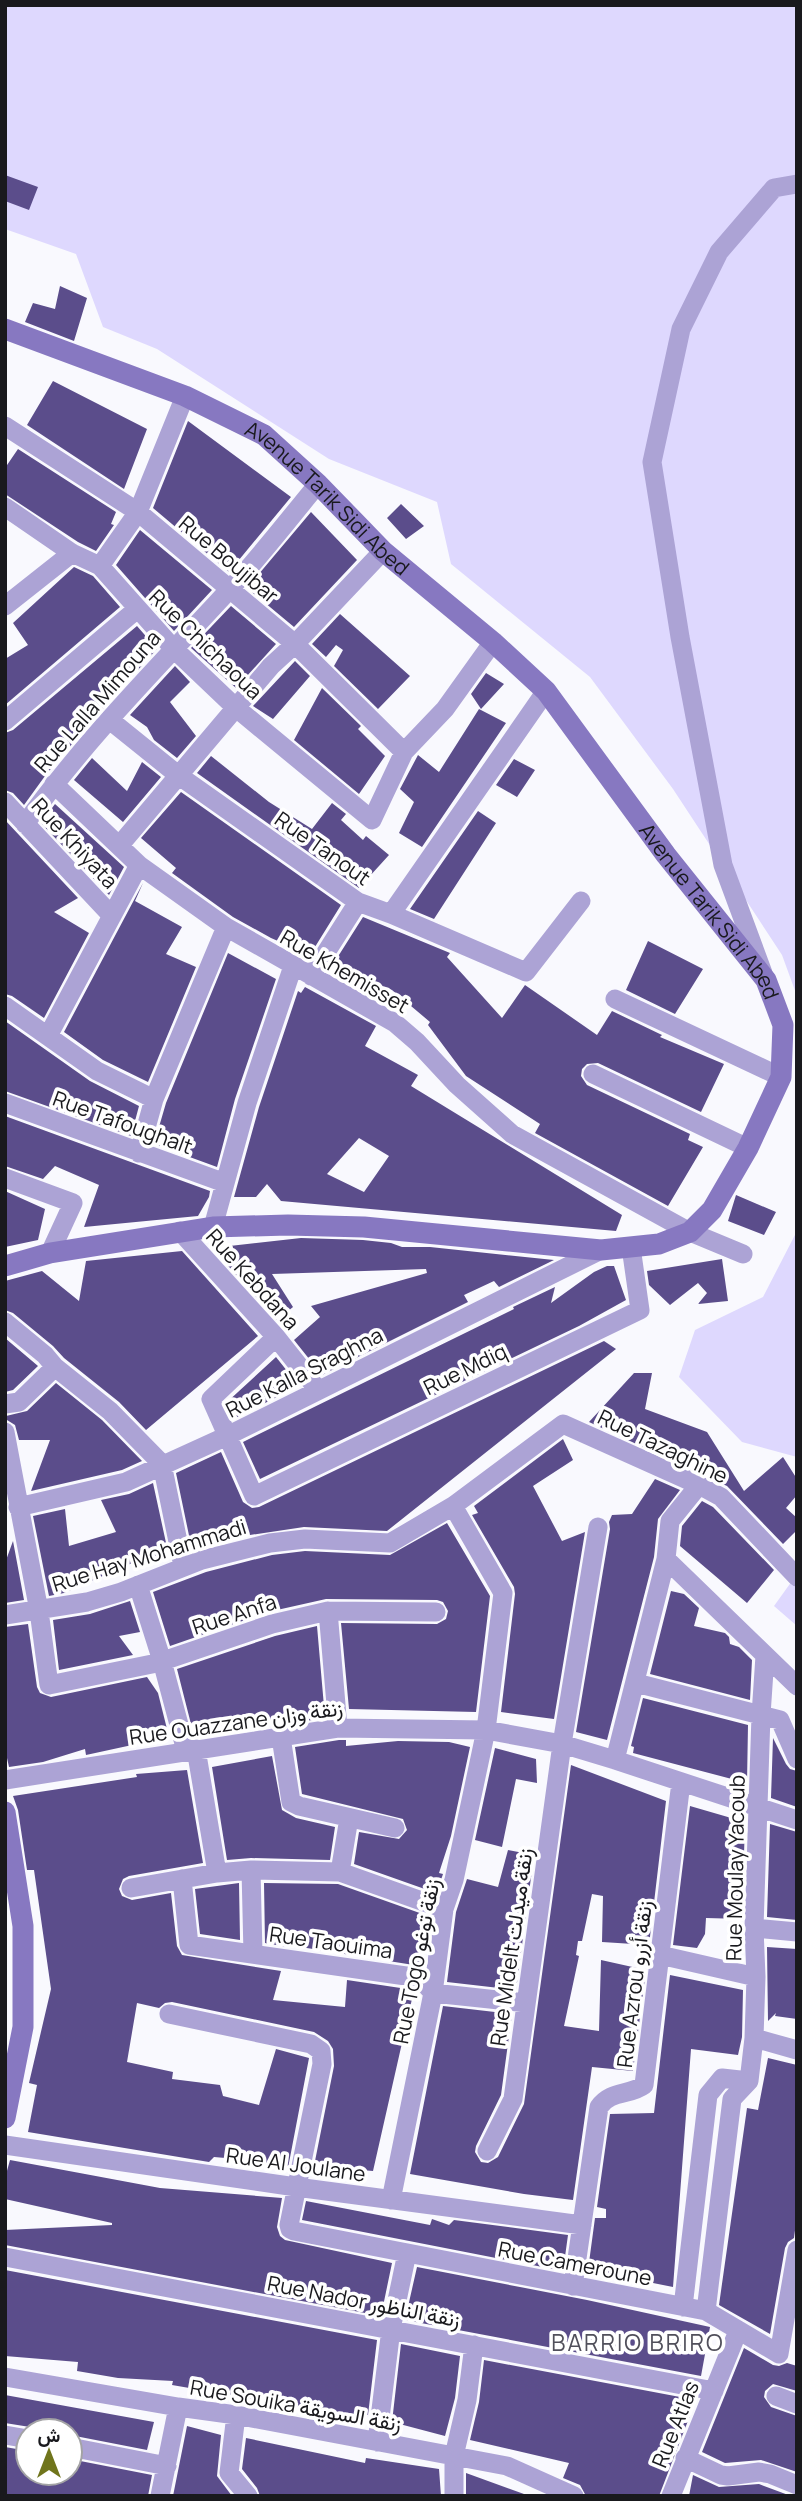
<svg xmlns="http://www.w3.org/2000/svg" width="802" height="2501" font-family="Manrope,Vazirmatn,sans-serif">
<style>
.green{fill:#ded8fe}
.building{fill:#5b4d8b;fill-rule:evenodd}
.lines{fill:none;stroke-linecap:round;stroke-linejoin:round}
.street{stroke:#aca3d5;stroke-width:19}
.secondary{stroke:#8778c1;stroke-width:21}
.labels{text-anchor:middle;dominant-baseline:central;stroke-width:7;stroke-linejoin:round;paint-order:stroke}
.street-label{font-size:21px;fill:#19191d;stroke:#fff}
.neighbourhood-label{font-size:23px;letter-spacing:2px;fill:#51505b;stroke:#fff}
</style>
<rect width="100%" height="100%" fill="#f9f9fe"/>
<path class="green" d="M5 5H797V996L782 955 673 789 590 677 451 564 437 502 329 459 157 349 103 327 76 254 5 229Z
M797 1231V1457L742 1442 679 1377 695 1330 763 1297Z
M797 1574V1626L774 1606Z"/>
<path class="building" d="M5 175 38 187 29 210 5 201Z
M60 286 87 298 74 341 25 322 33 303 55 309Z
M53 381 147 429 124 489 27 425Z
M188 421 291 497 229 572 153 508Z
M18 449 116 512 111 524 114 525 96 551 78 542 5 494V468Z
M401 504 424 526 406 539 387 518Z
M311 512 357 560 294 627 247 588Z
M140 530 212 590 174 631 116 565Z
M74 567 93 576 120 607 5 705V659L28 645 13 623Z
M231 606 276 644 236 688 191 648Z
M340 614 410 676 378 709 334 666 343 650 336 645 326 657 312 644Z
M137 626 157 649 88 725 45 776 24 805 13 793 5 790V733L13 730Z
M295 661 310 676 273 719 253 706Z
M175 666 190 682 170 702 196 736 177 758 154 740 147 727 130 715Z
M486 673 504 684 481 709 471 694Z
M322 688 361 726 358 729 385 756 359 794 294 740Z
M479 709 506 723 422 847 399 833 414 802 400 789 418 755 439 772Z
M211 756 269 802 312 829 332 803 346 814 341 820 363 840 366 836 389 855 359 888 197 773Z
M92 758 127 791 142 762 161 777 123 822 74 780Z
M514 759 535 770 517 797 496 785Z
M181 792 341 905 310 955 271 938 233 917 172 873 176 868 141 838Z
M55 804 124 867 109 895 41 823Z
M478 811 496 823 434 919 410 909Z
M5 820 78 898 54 912 89 933 44 1018 12 996 5 994Z
M143 883 135 901 182 927 166 954 196 967 148 1082 103 1060 64 1032Z
M363 917 450 953 447 957 502 1018 525 985 597 1035 612 1011 662 1035 660 1037 724 1064 701 1112 598 1063 587 1064 582 1069 581 1076 587 1085 690 1134 688 1140 703 1147 668 1206 535 1133 540 1124 466 1076 428 1025 430 1022 392 990 332 966Z
M648 941 703 969 675 1014 626 990Z
M228 953 276 979 235 1099 217 1167 154 1144 166 1103Z
M305 987 376 1026 365 1046 418 1075 411 1086 622 1215 616 1231 281 1201 267 1184 256 1197H234L259 1107 298 991 301 993ZM359 1138 389 1156 364 1192 327 1174Z
M5 1021 90 1081 139 1106 131 1136 5 1091Z
M5 1116 210 1191 209 1197 198 1216 84 1227 99 1185 55 1166 43 1179 5 1166Z
M5 1191 45 1209 38 1240 5 1247Z
M736 1195 776 1212 764 1235 728 1221Z
M301 1238 363 1240 391 1243 402 1247H430L554 1260 499 1287 494 1281 464 1295 468 1302 322 1375 294 1340 320 1317 311 1306 427 1273 426 1269 272 1274 293 1307 277 1320 212 1248Z
M182 1251 258 1336 146 1430 119 1402 64 1358 53 1346 13 1313 5 1310V1281L42 1271 79 1301 86 1261Z
M722 1259 728 1301 698 1304 707 1293 698 1283 670 1305 649 1285 647 1271Z
M607 1266H614L626 1300 579 1326 260 1479 243 1442 514 1309 513 1307 555 1287 551 1303 594 1272Z
M5 1338 38 1366 13 1390 5 1392Z
M604 1341 616 1349 387 1531 304 1527 250 1535 247 1529 191 1545 176 1473 221 1452 243 1502 252 1508 259 1507Z
M276 1357 299 1386 233 1419 226 1403Z
M634 1373H652L645 1409 707 1432 744 1491 783 1457 797 1479V1495L786 1508 797 1518V1530L783 1544 727 1486 589 1422Z
M56 1383 102 1420 142 1461 122 1470 31 1491 50 1440H19L15 1425 7 1420 6 1416 27 1411Z
M563 1439 573 1460 533 1486 562 1541 585 1532 554 1719 501 1712 515 1594 514 1587 472 1515 478 1513 474 1506Z
M655 1479 680 1490 658 1519 654 1557 607 1740 576 1732 610 1529 609 1522 612 1515 632 1514Z
M153 1483 168 1552 130 1564 64 1593 49 1596 33 1516 65 1509 69 1546 116 1532 101 1500 129 1494Z
M702 1501 713 1507 774 1570 747 1603 680 1546 682 1526Z
M447 1523 490 1596 476 1712 349 1709 341 1623 437 1624 446 1619 448 1611 443 1602 437 1600 326 1599 268 1612 170 1646 153 1592 206 1572 272 1555 305 1551 390 1555Z
M13 1541 24 1600 5 1603V1563Z
M671 1591 684 1594 699 1608 694 1626 725 1633 729 1637 730 1644 739 1647 752 1660 750 1700 650 1674Z
M130 1601 140 1632 119 1636 133 1655 59 1670 53 1620 90 1614Z
M28 1624 37 1687 40 1693 51 1697 147 1677 158 1693 169 1737 86 1755 85 1749 43 1762 9 1767 5 1749V1627Z
M317 1626 325 1718 286 1724 285 1719 192 1728 177 1669 275 1636Z
M643 1698 748 1725 747 1783 633 1753 634 1747 631 1746Z
M773 1738 786 1764 790 1769 797 1771V1807L771 1798Z
M339 1740H346V1746L398 1741 449 1742 470 1747 451 1836 439 1873 443 1874 442 1877 436 1893 354 1864 359 1832 399 1839 407 1830 403 1819 302 1794 295 1747Z
M495 1748 536 1759 537 1783 516 1779 502 1847 475 1840Z
M272 1756 282 1810 296 1818 335 1827 330 1860 251 1858 227 1860 212 1767Z
M571 1765 666 1801 649 1945 602 1942 603 1896 592 1894 582 1941H578L576 1955 579 1956 564 2026 599 2031 601 1960 646 1970 633 2071 592 2067 573 2200 524 2194 410 2174 443 2006 512 2014 501 2095 476 2146 475 2152 481 2162 488 2163 498 2157 524 2104Z
M187 1770 203 1863 129 1876 123 1879 119 1889 122 1896 132 1900 171 1893 177 1946 182 1955 281 1971 273 2000 345 2007 347 1980 414 1990 373 2171 314 2166 334 2066 333 2049 328 2041 314 2032 172 2002 165 2003 159 2008 137 2003 127 2062 173 2072 172 2079 220 2085 223 2096 259 2105 276 2049 309 2058 288 2168 248 2160 214 2157 209 2162 28 2132 37 2085 29 2083 51 1989 34 1870H27L18 1810 13 1796 137 1777 136 1774Z
M690 1806 745 1822 742 1919 706 1918 705 1934 697 1948 673 1945Z
M770 1824 797 1832V1920L767 1917Z
M508 1850 534 1855 516 1990 447 1982 456 1912 467 1879 498 1887Z
M239 1883 240 1940 200 1934 195 1889Z
M264 1883 338 1884 431 1917 420 1966 288 1945V1947L265 1943Z
M767 1947 797 1949V2019L775 2016 776 2013 768 2021Z
M670 1975 743 1990 742 2037 738 2055 691 2049 673 2287 588 2270 595 2218H606V2209L597 2207 610 2114 654 2113Z
M768 2058 797 2065V2215L794 2238 788 2242 785 2248 770 2334 719 2305 747 2108 758 2110Z
M10 2160 160 2188 282 2198 277 2227 280 2236 285 2240 392 2263 381 2316 5 2245V2230L112 2225V2223L5 2199V2178Z
M306 2201 430 2225 432 2219 449 2225 454 2220 568 2235 563 2271 302 2220Z
M417 2267 587 2300 710 2327 701 2376 405 2320Z
M5 2270 377 2340 368 2415 358 2413 357 2417 172 2385 173 2381 118 2378 77 2371 78 2362 5 2356Z
M401 2344 460 2356 455 2398 445 2436 392 2422Z
M744 2348 773 2365 779 2366 787 2363 797 2366V2391L773 2384 765 2391 764 2397 771 2407 797 2416V2472L761 2460 725 2463 702 2452Z
M484 2360 696 2400 659 2496H586L580 2485 563 2478 569 2463 470 2440 479 2402Z
M5 2395 154 2422 147 2450 70 2435V2431H37L30 2427 5 2423Z
M187 2426 221 2435 217 2476 232 2496H173Z
M246 2438 365 2463 366 2458 439 2469 441 2496H260L257 2488 242 2469Z
M5 2447 28 2451V2473H70V2459L152 2475 148 2496H5Z
M466 2473 524 2494V2496H466Z
M693 2475 719 2487 759 2484 791 2496H689Z"/>
<g class="lines">
<path class="street" d="M5 426 138 512 295 644 404 752
M5 507 72 553 100 566 173 648 235 707 372 820 404 752 445 709 493 642
M100 566 138 512 185 396
M5 606 72 553
M5 721 136 610
M111 721 178 775 358 902 391 914 526 972 581 901
M54 784 139 865 226 927 395 1023 417 1042 457 1085 512 1134 690 1232 743 1254
M5 802 112 916
M25 824C85 740 159 666 228 591 260 557 288 520 318 484
M119 846 271 666 295 644 383 551
M391 914 546 691
M763 973 723 865 680 637 652 462 681 329 719 252 774 188 797 184
M311 976 358 902
M615 999 781 1077
M5 1006 97 1071 154 1099
M48 1036 139 865
M593 1074 748 1148
M5 1103 225 1183
M139 1153 154 1099 226 927
M5 1178 73 1203 50 1253
M213 1227 247 1103 293 966
M180 1231 276 1337 318 1390
M5 1322 45 1355 55 1367 110 1411 162 1464 183 1566
M276 1337 211 1399 254 1496 640 1310 631 1247
M5 1404 19 1402 55 1367
M5 1432 39 1611 49 1685 157 1663 272 1624 328 1611 436 1612
M18 1507 126 1482 227 1436 601 1250
M666 1559 797 1686
M138 1585 162 1661 186 1751
M328 1611 338 1728
M5 1615 87 1602 121 1592 202 1560 270 1543 305 1539 390 1543 453 1506 563 1424 699 1485 721 1497 797 1577
M636 1683 780 1720 797 1759
M281 1737 291 1802 299 1806 395 1828
M196 1749 217 1873
M615 1760 666 1559 670 1521 699 1485
M5 1780 338 1728 486 1730 562 1744 615 1760 797 1820
M251 1870 253 1954
M340 1872 349 1818
M182 1879 189 1945 420 1978 433 1993 526 2003
M131 1888 217 1873 251 1870 340 1872 444 1909
M754 1928 797 1932
M660 1955 756 1977
M169 2014 311 2044 321 2051 322 2064 289 2225 290 2229 294 2231 706 2311 779 2354 797 2250
M754 2038 797 2050
M5 2145 296 2187 582 2225
M487 2151 513 2099 562 1744 598 1527
M391 2200 433 1993 444 1909 454 1880 486 1730 503 1593 453 1506
M5 2257 714 2391
M573 2286 599 2107C611 2090 629 2096 644 2085L681 1782
M683 2307 708 2095 722 2078 749 2081
M706 2311 732 2099 749 2081 754 2038 756 1977 754 1928 761 1715 765 1656
M5 2377 178 2407 236 2415 507 2466 574 2496
M776 2396 797 2404
M236 2415 229 2473 248 2496
M5 2435 28 2439
M377 2442 391 2329 407 2253
M70 2447 167 2466
M685 2458 721 2475 728 2476 759 2472 770 2474 797 2485
M160 2496 178 2407
M454 2496V2456L467 2400 474 2345
M671 2496 738 2331"/>
<g class="secondary">
<path id="s1" d="M5 329 185 396 264 435 318 484 383 551 493 642 546 691 666 855 766 980 783 1025 781 1077 748 1148 712 1210 690 1232 659 1244 601 1250 364 1227 288 1225 213 1227 50 1253 5 1266"/>
<path d="M5 1812 23 1926V2027L5 2118"/>
</g>
</g>
<g class="labels">
<g class="street-label">
<text stroke="none"><textPath href="#s1" startOffset="369">Avenue Tarik Sidi Abed</textPath></text>
<text transform="translate(229 559) rotate(40)">Rue Boujibar</text>
<text transform="translate(206 644) rotate(44)">Rue Chichaoua</text>
<text transform="translate(97 701) rotate(-49)">Rue Lalla Mimouna</text>
<text transform="translate(75 843) rotate(47)">Rue Khiyata</text>
<text transform="translate(323 848) rotate(35)">Rue Tanout</text>
<text stroke="none"><textPath href="#s1" startOffset="936">Avenue Tarik Sidi Abed</textPath></text>
<text transform="translate(345 971) rotate(30)">Rue Khemisset</text>
<text transform="translate(123 1122) rotate(20)">Rue Tafoughalt</text>
<text transform="translate(253 1279) rotate(48)">Rue Kebdana</text>
<text transform="translate(465 1369) rotate(-26)">Rue Mdiq</text>
<text transform="translate(304 1372) rotate(-27)">Rue Kalla Sraghna</text>
<text transform="translate(663 1446) rotate(26)">Rue Tazaghine</text>
<text transform="translate(149 1555) rotate(-17)">Rue Hay Mohammadi</text>
<text transform="translate(234 1614) rotate(-18)">Rue Anfa</text>
<text transform="translate(236 1722) rotate(-8)">Rue Ouazzane زنقة وزان</text>
<text transform="translate(735 1868) rotate(-89)">Rue Moulay Yacoub</text>
<text transform="translate(331 1942) rotate(8)">Rue Taouima</text>
<text transform="translate(511 1947) rotate(-82)">Rue Midelt زنقة ميدلت</text>
<text transform="translate(416 1961) rotate(-79)">Rue Togo زنقة توغو</text>
<text transform="translate(634 1984) rotate(-83)">Rue Azrou زنقة أزرو</text>
<text transform="translate(296 2164) rotate(8)">Rue Al Joulane</text>
<text transform="translate(575 2263) rotate(11)">Rue Cameroune</text>
<text transform="translate(364 2301) rotate(11)">Rue Nador زنقة الناظور</text>
<text transform="translate(296 2405) rotate(10)">Rue Souika زنقة السويقة</text>
<text transform="translate(675 2424) rotate(-68)">Rue Atlas</text>
</g>
<g class="neighbourhood-label">
<text x="638" y="2342">BARRIO BRIRO</text>
</g>
</g>
<rect width="802" height="2501" fill="none" stroke="#19191d" stroke-width="14"/>
<g transform="translate(49 2452)"><circle r="33" fill="#ffffff" stroke="#a3a3a5" stroke-width="2"/>
<path d="M0-5L12 26L0 18L-12 26Z" fill="#70751c"/>
<text y="-10" font-size="19" font-weight="bold" text-anchor="middle" fill="#19191d">ش</text>
</g>
</svg>
